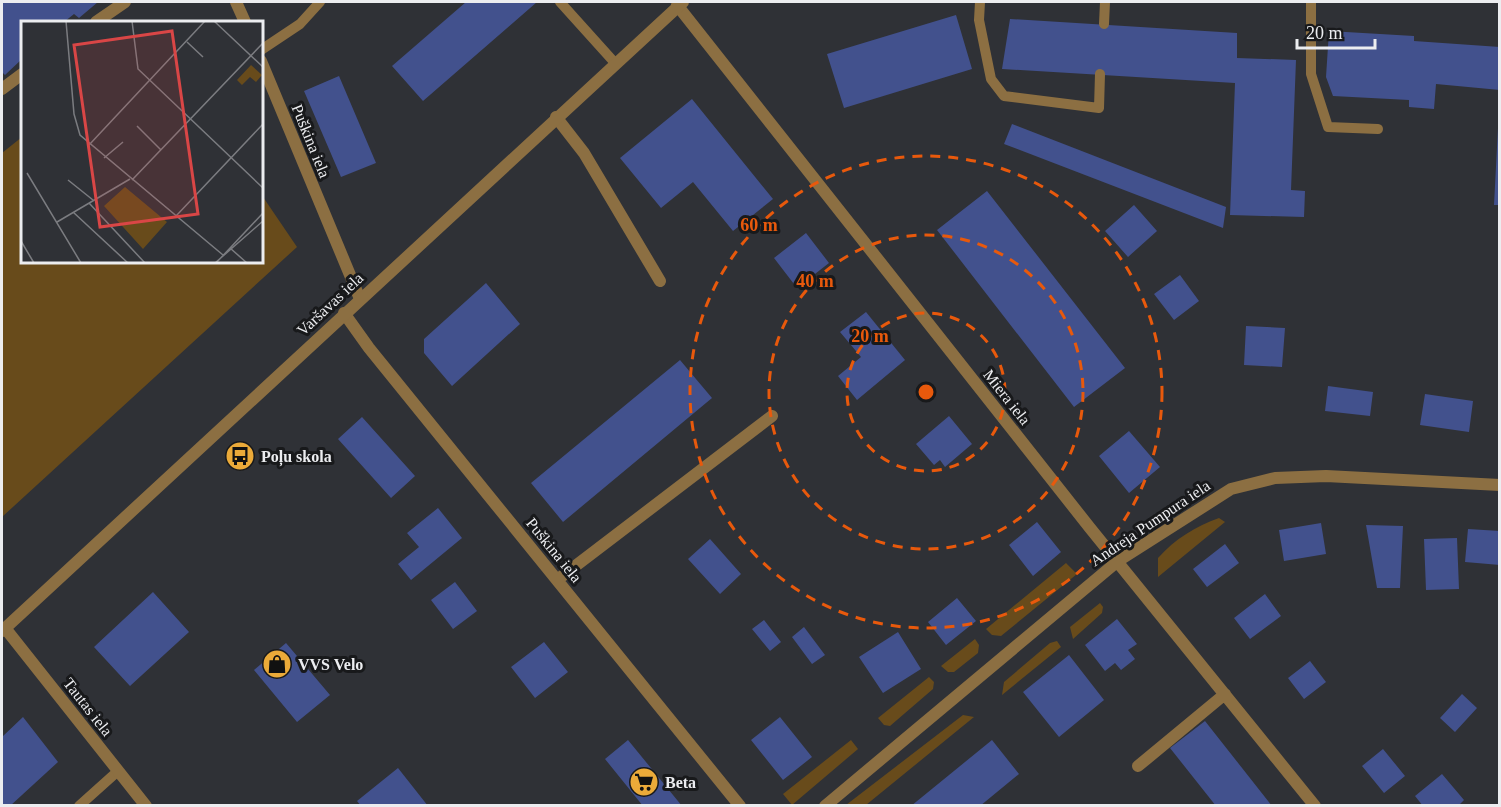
<svg xmlns="http://www.w3.org/2000/svg" width="1501" height="807" font-family="Georgia,serif">
<style>
.green{fill:#684b1b}
.building{fill:#42518d}
.lines{fill:none;stroke-linecap:round;stroke-linejoin:round}
.service{stroke:#8c6f42;stroke-width:10}
.minor{stroke:#8c6f42;stroke-width:12}
.tertiary{stroke:#8c6f42;stroke-width:12}
.ring{fill:none;stroke:#e8590c;stroke-width:3;stroke-dasharray:10 8}
.labels{text-anchor:middle;dominant-baseline:central;stroke-width:6;stroke-linejoin:round;paint-order:stroke}
.street-label{font-size:16px;fill:#ecedf0;stroke:#18191b}
.poi-label{font-size:16px;font-weight:bold;fill:#ecedf0;stroke:#18191b;text-anchor:start}
.inset-road{fill:none;stroke:#7b7c80;stroke-width:1.5}
.view{fill:#d94646;fill-opacity:0.15;stroke:#d94646;stroke-width:3}
.inset-edge{fill:none;stroke:#ecedf0;stroke-width:3}
.centre{fill:#e8590c;stroke:#18191b;stroke-width:3}
.ring-label{font-size:18px;text-anchor:middle;font-weight:bold;fill:#e8590c;stroke:#18191b;stroke-width:6;stroke-linejoin:round;paint-order:stroke}
</style>
<rect width="100%" height="100%" fill="#2f3136"/>
<path class="green" d="M22 137V261H261V194L297 247 2 517V153Z
M1219 518 1225 522 1158 577V558C1175 539 1196 526 1219 518Z
M1066 563 1077 574 1001 636 992 635 986 629Z
M1100 603 1103 607 1102 613 1073 639 1070 627Z
M975 639 979 645 978 653 954 672H948L941 666Z
M1057 641 1061 647 1002 695 1004 682 1050 643Z
M929 677 934 682 933 689 890 726 884 725 878 718Z
M963 715 974 717 866 805H846Z
M851 740 858 749 792 805 783 794Z"/>
<path class="building" d="M2 2H98L79 18 74 14 64 22H22V59L5 75 2 72Z
M466 2H537L423 101 392 66Z
M956 15 972 69 844 108 827 54Z
M1010 19 1237 33V58L1296 60 1291 190 1305 191 1304 217 1230 215 1235 83 1002 69Z
M1329 31 1414 36V41L1500 47V90L1436 84 1434 109 1409 107V100L1333 96 1326 77Z
M339 76 376 163 341 177 304 91Z
M692 99 773 199 733 231 693 182 661 208 620 158Z
M1012 124 1226 207 1223 228 1004 144Z
M1498 128H1500V205H1494Z
M987 191 1125 368 1074 407 937 230Z
M1134 205 1157 231 1128 257 1105 231Z
M806 233 829 263 797 288 774 258Z
M1180 275 1199 301 1174 320 1154 294Z
M486 283 520 324 452 386 424 353V339Z
M866 312 905 360 857 400 838 376 861 357 840 332Z
M1246 326 1285 328 1282 367 1244 365Z
M680 360 712 398 563 522 531 483Z
M1328 386 1373 392 1370 416 1325 411Z
M1425 394 1473 401 1469 432 1420 425Z
M949 416 972 444 945 467 940 460 934 465 916 444Z
M362 417 415 476 391 498 338 439Z
M1129 431 1160 467 1129 493 1099 456Z
M438 508 462 538 411 580 398 564 419 547 407 533Z
M1037 522 1061 552 1033 576 1009 545Z
M1321 523 1326 554 1284 561 1279 530Z
M1366 525 1403 526 1400 588H1377Z
M1468 529 1500 531V565L1465 562Z
M1457 538 1459 589 1426 590 1424 539Z
M710 539 741 574 720 594 688 559Z
M1225 544 1239 563 1207 587 1193 569Z
M455 582 477 611 453 629 431 600Z
M153 592 189 632 130 686 94 647Z
M1265 594 1281 616 1250 639 1234 618Z
M957 598 976 621 946 645 928 622Z
M1117 619 1137 644 1128 650 1135 659 1121 670 1115 663 1105 671 1085 645Z
M764 620 781 642 770 651 752 629Z
M804 627 825 655 812 664 792 637Z
M898 632 921 669 883 693 859 657Z
M544 642 568 672 535 698 511 667Z
M286 643 330 695 297 722 254 670Z
M1069 655 1104 700 1059 737 1023 692Z
M1310 661 1326 682 1304 699 1288 678Z
M1462 694 1477 708 1455 732 1440 718Z
M23 717 58 762 10 806H2V737Z
M780 717 812 757 783 780 751 740Z
M1205 721 1272 806H1216L1170 748Z
M628 740 682 806H643L605 759Z
M992 740 1019 774 980 806H911Z
M1383 749 1405 776 1384 793 1362 766Z
M398 768 428 806H361L357 801Z
M1442 774 1464 800 1458 806H1423L1415 796Z"/>
<g class="lines">
<path class="service" d="M560 2 615 63
M980 2 979 20 991 79 1004 96 1099 108 1100 74
M1311 2V74L1328 127 1378 129
M1104 24 1105 2
M261 50 300 24 320 2
M79 806 118 771"/>
<path class="minor" d="M236 2 245 22
M677 5 1090 528 1315 806
M96 22 125 2
M261 61 360 299
M2 89 22 74
M556 117 584 153 660 281
M344 313 369 348 740 806
M557 580 772 416
M5 628 146 806
M1138 766 1225 694
M825 806 1118 561 1231 489 1275 478 1326 476 1500 485"/>
<path class="tertiary" d="M2 631 683 2"/>
</g>
<g class="ring">
<circle cx="926" cy="392" r="79"/>
<circle cx="926" cy="392" r="157"/>
<circle cx="926" cy="392" r="236"/>
</g>
<defs>
<g id="bus-disc" transform="scale(1.5)"><circle r="9.5" fill="#ebaa39" stroke="#18191b"/><path d="M-5-6H5V4H4V6H2V4H-2V6H-4V4H-5ZM-3.5-4V0h7V-4ZM-3.5 1.2v1.5H-2V1.2ZM2 1.2v1.5H3.5V1.2Z" fill="#111"/></g>
<g id="shop-disc" transform="scale(1.5)"><circle r="9.5" fill="#ebaa39" stroke="#18191b"/><path d="M-5-2.5h2.3a2.7 3.5 0 0 1 5.4 0H5L5.5 6h-11ZM-1.5-2.5h3a1.5 2.3 0 0 0-3 0Z" fill="#111"/></g>
<g id="supermarket-disc" transform="scale(1.5)"><circle r="9.5" fill="#ebaa39" stroke="#18191b"/><path d="M-6-5.5h2.5l.6 2H6L4.5 2H-2.5L-4.4-4H-6ZM-1.5 3.2a1.3 1.3 0 1 0 .1 0ZM3 3.2a1.3 1.3 0 1 0 .1 0Z" fill="#111"/></g>
</defs>
<g fill-rule="evenodd">
<use href="#bus-disc" x="240" y="456"/>
<use href="#shop-disc" x="277" y="664"/>
<use href="#supermarket-disc" x="644" y="782"/>
</g>
<g class="labels">
<g class="street-label">
<text transform="translate(311 141) rotate(68)">Puškina iela</text>
<text transform="translate(330 304) rotate(-43)">Varšavas iela</text>
<text transform="translate(1007 397) rotate(52)">Miera iela</text>
<text transform="translate(1150 523) rotate(-34)">Andreja Pumpura iela</text>
<text transform="translate(554 550) rotate(51)">Puškina iela</text>
<text transform="translate(88 707) rotate(52)">Tautas iela</text>
</g>
<g class="poi-label">
<text x="261" y="456">Poļu skola</text>
<text x="298" y="664">VVS Velo</text>
<text x="665" y="782">Beta</text>
</g>
</g>
<g transform="translate(21 21)">
<rect width="242" height="242" fill="#2f3136"/>
<path d="M230 44 241 54 235 61 229 56 221 64 216 59ZM104 166 146 201 122 228 83 185Z" fill="#684b1b"/>
<path class="inset-road" d="M45 0 53 93 59 114 202 234M111 0 117 48 242 167M193 0 242 46M166 21 182 36M116 105 140 129M68 124 184 0M83 137 102 121M6 152 60 242M47 159 72 179M111 159 242 22M68 182 124 242M52 191 107 242M155 195 242 103M36 201 109 158M0 220 13 242M209 227 226 242M194 242 242 200M195 242 242 192"/>
<path class="view" d="M151 10 177 193 79 206 53 24Z"/>
<rect width="242" height="242" class="inset-edge"/>
</g>
<circle cx="926" cy="392" r="9" class="centre"/>
<g class="ring-label">
<text x="759" y="231">60 m</text>
<text x="815" y="287">40 m</text>
<text x="870" y="342">20 m</text>
</g>
<rect width="1501" height="807" fill="none" stroke="#ecedf0" stroke-width="6"/>
<path d="M1297 39v9h78v-9" fill="none" stroke="#ecedf0" stroke-width="3"/>
<text x="1306" y="39" font-size="18" fill="#ecedf0" stroke="#18191b" stroke-width="4.5" paint-order="stroke">20 m</text>
</svg>
